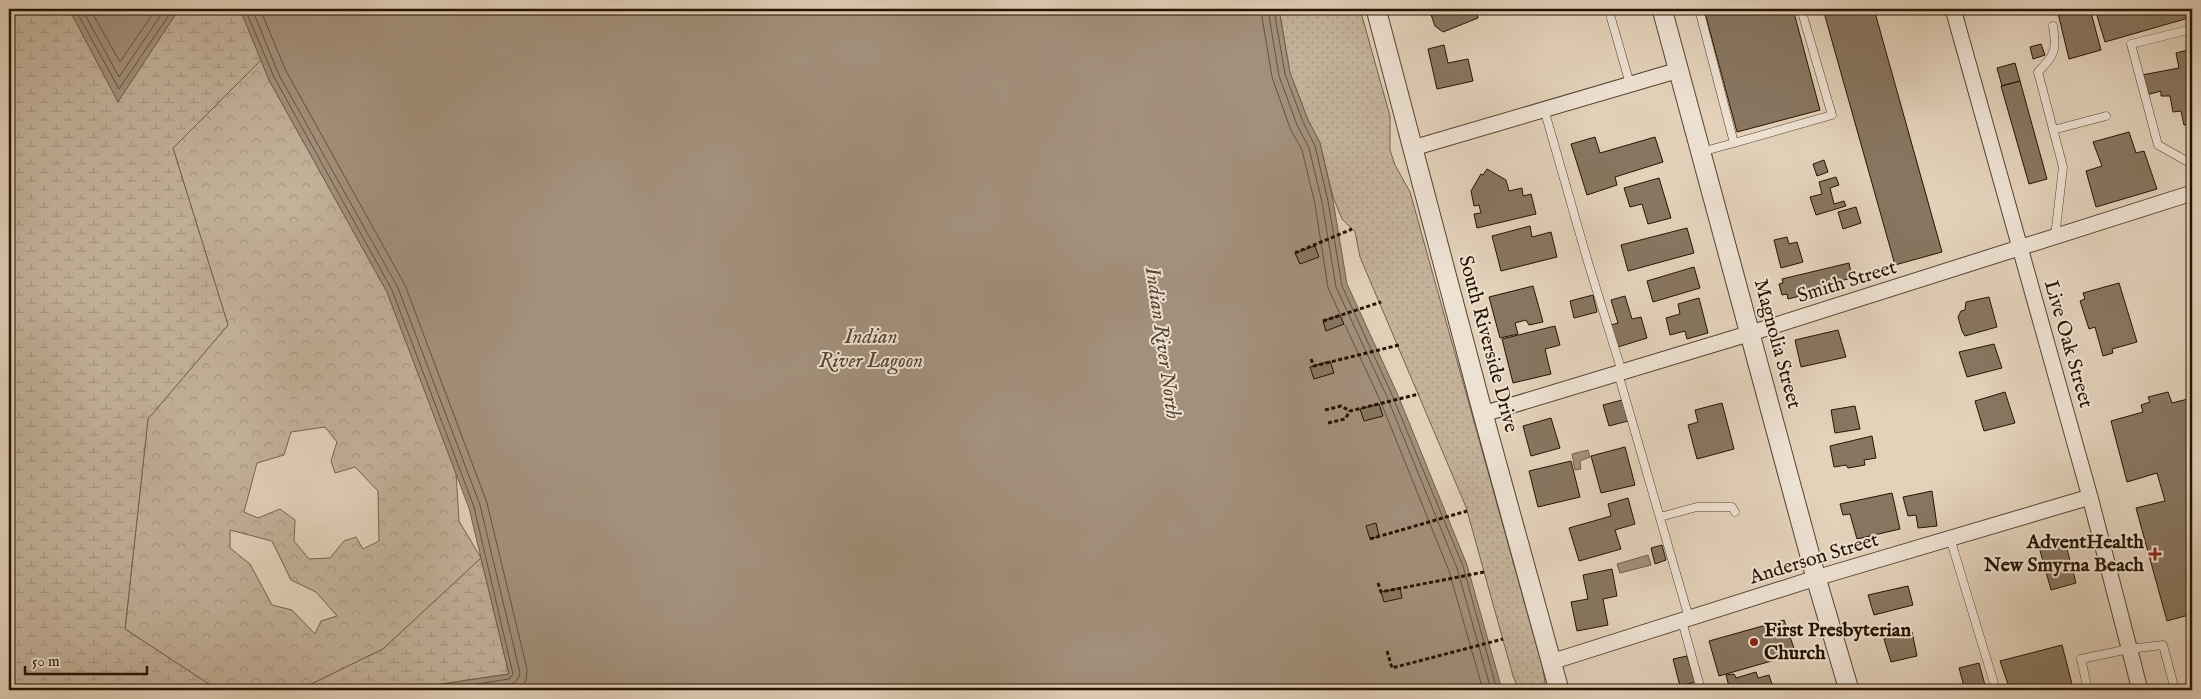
<svg xmlns="http://www.w3.org/2000/svg" width="2201" height="699" font-family="'IM FELL English',serif">
<style>
.grass{fill:url(#grass-dots);stroke:#74624d}
.forest{fill:url(#forest-crowns);stroke:#74624d;fill-rule:evenodd}
.wetland{fill:url(#wetland-marsh);stroke:#74624d}
.water{fill:#a3907b;stroke:#715e4a}
.lines{fill:none;stroke-linecap:round;stroke-linejoin:round}
.shore{stroke:#64523e;stroke-width:1}
.building{fill:#887661;stroke:#261300}
.service-casing{stroke:#55422e;stroke-width:9}
.minor-casing{stroke:#55422e;stroke-width:17}
.tertiary-casing{stroke:#55422e;stroke-width:21}
.path{stroke:#261300;stroke-width:3;stroke-dasharray:4 2.5;stroke-linecap:butt}
.service{stroke:#ede1d2;stroke-width:8}
.minor{stroke:#ede1d2;stroke-width:15}
.tertiary{stroke:#ede1d2;stroke-width:19}
.poi-dot{fill:#8f2418;stroke:#ede1d2;stroke-width:2}
.labels{text-anchor:middle;dominant-baseline:central;stroke-width:4;stroke-linejoin:round;paint-order:stroke}
.street-label{font-size:20px;fill:#261300;stroke:#ede1d2}
.poi-label{font-size:20px;font-weight:bold;fill:#261300;stroke:#ede1d2;text-anchor:end}
.water-label{font-size:21px;font-style:italic;fill:#584531;stroke:#ede1d2}
</style>
<defs>
<pattern id="grass-dots" width="8" height="8" patternUnits="userSpaceOnUse" patternTransform="scale(1.25)"><rect width="8" height="8" fill="#c3b19a"/><path d="M2 2h.1M6 6h.1" fill="none" stroke="#a79783" stroke-width="1.8" stroke-linecap="round"/></pattern>
<pattern id="forest-crowns" width="20" height="18" patternUnits="userSpaceOnUse" patternTransform="scale(1.25)"><rect width="20" height="18" fill="#c3b19a"/><path d="M2 6a3 3 0 1 1 6 0M12 15a3 3 0 1 1 6 0" fill="none" stroke="#a79783"/></pattern>
<pattern id="wetland-marsh" width="20" height="14" patternUnits="userSpaceOnUse" patternTransform="scale(1.25)"><rect width="20" height="14" fill="#c3b19a"/><path d="M1 5h8M5 5V1M11 12h8M15 12V8" fill="none" stroke="#a79783"/></pattern>
</defs>
<rect width="100%" height="100%" fill="#e3d1ba"/>
<filter id="stains"><feTurbulence type="fractalNoise" baseFrequency=".004" numOctaves="4"/><feColorMatrix values="0 0 0 0 .2 0 0 0 0 .09 0 0 0 0 .02 0 0 0 .5 -.17"/></filter>
<radialGradient id="worn" r=".72"><stop offset=".6" stop-color="#630" stop-opacity="0"/><stop offset="1" stop-color="#630" stop-opacity=".3"/></radialGradient>
<path class="grass" d="M1281 9H1360L1390 116V150L1395 165 1410 192 1543 669 1546 690H1519L1513 676 1466 507 1360 257 1355 232 1342 219 1333 197 1320 143 1308 120 1290 73 1280 15Z"/>
<path class="forest" d="M261 60 269 80 387 292 456 473 459 521 481 558 383 649 299 690H218L125 629 148 419 228 325 173 148ZM325 427 337 442 331 461 335 473 355 467 378 491 379 541 363 549 356 537 344 541 330 558 309 559 294 541 295 520 280 509 258 518 244 512 257 463 284 455 291 432ZM230 530 272 541 291 580 316 592 337 616 321 621 315 634 292 610 272 605 250 564 230 548Z"/>
<path class="wetland" d="M9 9H69L118 101 179 9H240L261 60 173 148 228 325 148 419 125 629 218 690H9Z
M481 558 509 674 435 685 433 690H299L383 649Z"/>
<path class="water" d="M69 9H179L118 102Z
M240 9H1281L1280 15 1290 73 1308 120 1320 143 1333 200 1347 284 1397 393 1467 565 1502 690H433L435 685 509 674 469 508 387 292 269 80Z
M1588 450 1590 457 1580 461 1581 469 1575 470 1572 454Z
M1648 555 1651 565 1620 573 1617 564Z"/>
<g class="lines">
<path class="shore" d="M75 9 119 89 173 9
M82 9 119 77 165 9
M90 9 120 62 156 9
M245 9 274 77 392 290 474 507 513 674 509 679 439 690
M252 9 279 75 398 288 480 505 520 673C517 690 491 688 478 690
M260 9 286 71 405 285 487 503 527 669 526 681 517 690
M1262 9V17L1272 77 1290 128 1302 150 1315 204 1328 288 1340 314
M1270 9 1269 16 1279 76 1297 125 1309 148 1322 202 1336 287 1387 397 1457 568 1491 690
M1276 9 1275 16 1285 74 1303 122 1315 146 1328 201 1342 286 1392 395 1463 566 1497 690
M1345 325 1380 400 1449 571 1483 690"/>
</g>
<path class="building" d="M1429 9H1476L1478 18 1443 32 1435 26Z
M1578 9H1606L1580 15Z
M1704 9H1793L1820 110 1737 132Z
M1823 9H1874L1942 252 1895 265Z
M2075 9H2090L2101 50 2069 59 2058 13Z
M2095 9H2192V17L2105 42Z
M2041 44 2045 55 2033 59 2030 47Z
M1444 45 1448 63 1468 59 1473 81 1437 89 1428 49Z
M2192 49V124L2184 125 2181 111 2173 112 2170 96H2161V91L2146 95 2142 75 2179 68 2176 53Z
M2015 63 2020 81 2002 86 1997 68Z
M2020 81 2047 179 2029 184 2001 86Z
M2129 132 2136 153 2144 151 2157 189 2096 207 2086 171 2102 166 2093 142Z
M1595 137 1600 153 1655 137 1663 162 1615 177 1617 185 1587 195 1571 144Z
M1824 160 1828 172 1817 176 1813 164Z
M1487 169 1506 180 1509 191 1522 188 1523 196 1531 194 1536 214 1477 228 1474 214 1481 213 1479 205 1474 206 1471 191 1481 174 1483 175Z
M1836 177 1839 185 1830 188 1834 204 1844 201 1846 206 1816 215 1810 197 1822 194 1819 182Z
M1659 178 1671 218 1648 224 1642 204 1630 207 1624 188Z
M1856 207 1861 223 1843 229 1838 212Z
M1530 226 1532 237 1551 232 1557 257 1501 271 1492 236Z
M1687 228 1694 253 1628 271 1621 245Z
M1787 237 1789 244 1797 242 1803 262 1781 268 1774 240Z
M1315 246 1319 257 1300 264 1295 253Z
M1849 263 1852 278 1819 286 1820 291 1788 299 1787 294 1782 295 1779 284 1783 283 1782 279Z
M1694 267 1700 288 1653 302 1647 281Z
M2119 283 2137 342 2112 349 2113 353 2103 356 2095 327 2089 329 2080 301 2085 299 2083 293Z
M1533 286 1543 322 1529 325 1526 320 1515 323 1518 334 1500 338 1489 297Z
M1593 295 1597 312 1574 318 1570 301Z
M1625 296 1632 319 1641 317 1647 338 1618 347 1611 325 1618 323 1611 300Z
M1989 297 1997 327 1965 336 1962 331 1958 317 1961 311 1965 310 1966 302Z
M1699 298 1708 333 1687 339 1685 331 1670 335 1666 318 1680 314 1678 304Z
M1340 315 1344 324 1326 331 1323 321Z
M1555 326 1560 345 1545 349 1551 374 1513 383 1502 339Z
M1838 330 1846 357 1801 367 1795 340Z
M1994 344 2002 368 1967 377 1959 352Z
M1330 361 1334 373 1314 379 1310 367Z
M2005 392 2015 423 1984 431 1975 401Z
M2168 392 2172 403 2192 398V614L2167 621 2136 508 2165 501 2157 473 2127 482 2111 421 2143 412 2141 405 2150 402 2148 397Z
M1622 400 1628 421 1609 426 1603 405Z
M1722 403 1734 449 1697 459 1688 425 1698 422 1695 410Z
M1379 404 1383 416 1364 421 1360 409Z
M1855 406 1860 429 1835 433 1831 410Z
M1551 418 1560 448 1531 456 1523 426Z
M1872 436 1876 458 1864 460 1865 465 1848 468 1846 465 1834 467 1830 446Z
M1625 447 1635 485 1601 493 1591 456Z
M1571 461 1580 497 1538 507 1529 471Z
M1932 491 1937 526 1918 528 1916 515 1908 516 1903 497Z
M1892 493 1900 529 1857 539 1850 514 1843 515 1840 504Z
M1628 498 1635 524 1615 530 1621 549 1579 561 1569 528 1611 516 1608 504Z
M1376 523 1379 536 1370 539 1366 526Z
M2064 538 2076 583 2051 590 2038 543Z
M1662 545 1666 560 1655 564 1651 548Z
M1612 569 1617 596 1603 599 1608 625 1577 631 1571 602 1588 599 1583 575Z
M1908 586 1913 605 1874 615 1868 595Z
M1400 588 1402 598 1384 602 1381 592Z
M1784 620 1794 648 1788 650 1789 656 1719 676 1709 641Z
M1912 632 1917 656 1891 662 1884 639Z
M2062 645 2072 684 2069 690H2010L2000 661Z
M1687 656 1695 682 1680 686 1673 659Z
M1979 663 1985 685 1965 690 1959 668Z
M1756 672 1758 678 1769 675 1774 690H1730L1726 675 1734 674 1736 678Z
M1636 684 1638 690H1609Z
M1929 684 1930 690H1903Z
M1693 687 1694 690H1678Z"/>
<g class="lines">
<g class="service-casing">
<path id="service" d="M1699 9 1734 143 1701 152
M1611 18 1630 84
M2053 26C2057 50 2055 55 2038 72L2063 167 2055 237
M2192 29 2131 44 2158 145 2192 164
M1544 109 1587 259 1622 372
M2053 130 2106 116
M1734 143 1832 115 1801 9
M1618 373 1689 618
M1660 517 1697 507H1732L1735 512
M1950 538 1996 690
M1682 621 1701 690
M2088 690 2081 659 2129 649 2163 645 2175 690"/>
</g>
<g class="minor-casing">
<path id="minor" d="M1953 9 2090 497 2140 690
M1413 148 1679 70
M1483 414 1751 333 2192 193
M1551 662 1816 578 2090 497"/>
</g>
<g class="tertiary-casing">
<path id="tertiary" d="M1376 9 1483 414 1559 690
M1662 9 1816 578 1849 690"/>
</g>
<path class="path" d="M1295 253 1352 229
M1323 321 1381 302
M1311 359 1314 366 1399 345
M1325 410 1341 406 1350 411
M1328 423 1345 419 1350 411 1419 394
M1370 539 1467 511
M1378 583 1381 592 1484 572
M1387 651 1392 668 1503 639"/>
<use href="#service" class="service"/>
<use href="#minor" class="minor"/>
<use href="#tertiary" class="tertiary"/>
</g>
<g class="poi-dot">
<path d="M2152.5 546.5h5v5h5v5h-5v5h-5v-5h-5v-5h5z"/>
<circle cx="1754" cy="642" r="5"/>
</g>
<g class="labels">
<g class="street-label">
<text transform="translate(1847 282) rotate(-17)">Smith Street</text>
<text transform="translate(1488 344) rotate(75)">South Riverside Drive</text>
<text transform="translate(1777 344) rotate(75)">Magnolia Street</text>
<text transform="translate(2068 344) rotate(74)">Live Oak Street</text>
<text transform="translate(1814 559) rotate(-17)">Anderson Street</text>
</g>
<g class="poi-label">
<text x="2144" y="542">AdventHealth<tspan x="2144" dy="23">New Smyrna Beach</tspan></text>
<text x="1764" y="630" text-anchor="start">First Presbyterian<tspan x="1764" dy="23">Church</tspan></text>
</g>
<g class="water-label">
<text x="871" y="337">Indian<tspan x="871" dy="24">River Lagoon</tspan></text>
<text transform="translate(1162 343) rotate(82)">Indian River North</text>
</g>
</g>
<rect width="2201" height="699" fill="none" stroke="#e3d1ba" stroke-width="30"/>
<rect x="10" y="10" width="2181" height="679" fill="none" stroke="#261300" stroke-width="2.5"/>
<rect x="15" y="15" width="2171" height="669" fill="none" stroke="#261300"/>
<path d="M25 666v8h122v-8" fill="none" stroke="#261300" stroke-width="2.5"/>
<text x="32" y="666" font-size="15" fill="#261300" stroke="#ede1d2" stroke-width="4" paint-order="stroke">50 m</text>
<rect width="100%" height="100%" filter="url(#stains)"/>
<rect width="100%" height="100%" fill="url(#worn)"/>
</svg>
